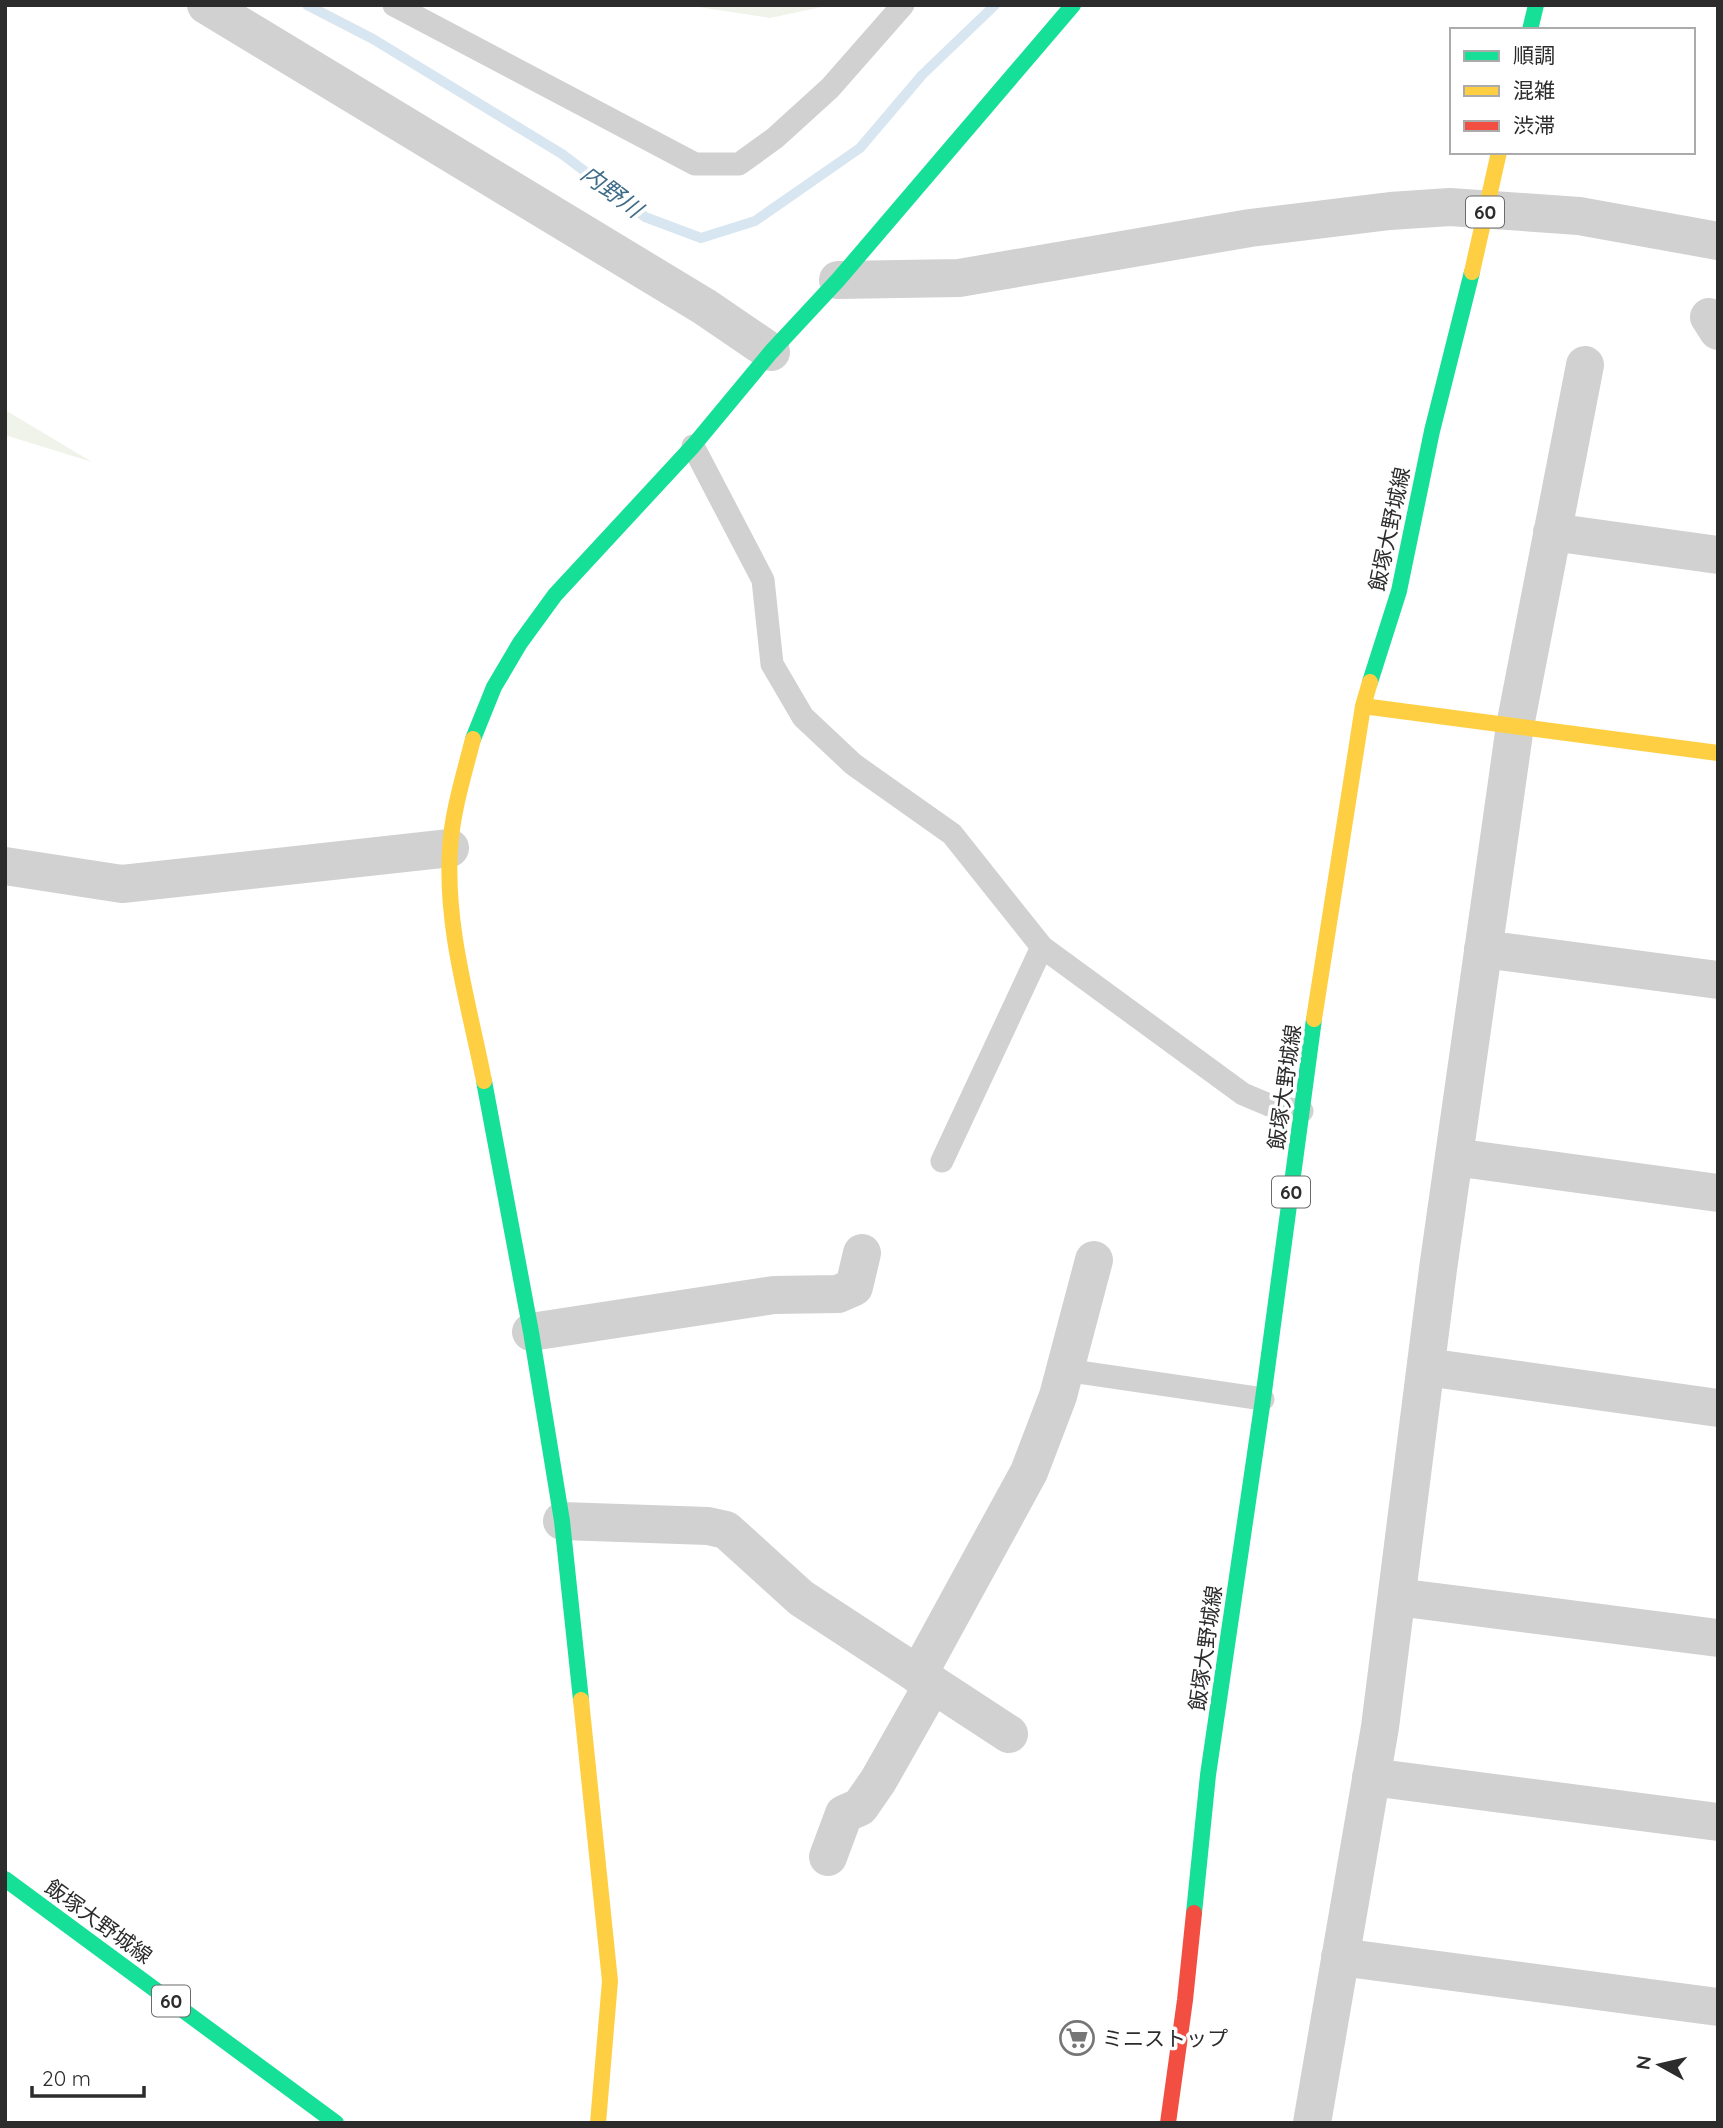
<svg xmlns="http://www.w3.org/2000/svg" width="1723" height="2128" font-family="Quicksand,'Noto Sans JP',sans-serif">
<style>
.green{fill:#eff3ea}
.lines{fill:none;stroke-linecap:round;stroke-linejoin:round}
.stream{stroke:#d7e6f0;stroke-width:10}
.lane{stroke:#d1d1d1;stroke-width:23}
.street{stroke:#d1d1d1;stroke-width:38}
.fast{stroke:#16e098;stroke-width:16}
.slow{stroke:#ffcf43;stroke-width:16}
.jam{stroke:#f24e42;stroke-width:16}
.slow-bridge{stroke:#ffcf43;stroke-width:16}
.labels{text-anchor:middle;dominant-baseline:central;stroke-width:7;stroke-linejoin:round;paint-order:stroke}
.shield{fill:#fff;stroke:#6b6b6b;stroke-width:2}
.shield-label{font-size:19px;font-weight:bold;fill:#2c2c2c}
.street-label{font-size:21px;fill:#2c2c2c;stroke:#fff}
.poi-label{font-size:21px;fill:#2c2c2c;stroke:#fff;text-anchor:start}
.water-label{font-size:23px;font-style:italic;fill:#3e6c89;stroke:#fff}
</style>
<rect width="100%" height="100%" fill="#fff"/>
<path class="green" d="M685 5H831L770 18Z
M5 410 92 462 5 435Z"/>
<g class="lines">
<path class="stream" d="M307 5 373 39 562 154 645 217 701 238 755 221 860 148 922 75 995 5"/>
<path class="lane" d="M394 5 695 164H739L775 138 830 88 903 5
M693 446 763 580 772 664 803 717 853 764 952 834 1042 947
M942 1161 1042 947 1243 1094 1269 1105 1302 1111
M1065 1370 1263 1399"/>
<path class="street" d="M206 5 705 307 771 352
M838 280 959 278 1250 228 1390 211 1450 207 1579 216 1718 241
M1709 317 1718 331
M1552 532 1718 555
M5 866 122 884 450 848
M1483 949 1718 980
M1454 1157 1718 1193
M531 1332 774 1295 838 1294 854 1287 862 1253
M1426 1367 1718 1408
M562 1521 708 1526 726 1530 801 1598 1009 1734
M1397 1597 1718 1638
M918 1675 1029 1472 1058 1396 1094 1260
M1371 1777 1718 1822
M828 1857 844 1814 860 1807 878 1781 933 1684
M1340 1957 1718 2007
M1312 2123 1380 1727 1438 1269 1515 726 1585 365"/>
<path class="fast" d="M1530 30 1536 5
M1370 682 1399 591 1432 431 1472 272
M473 739 494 687 520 643 555 595 693 446 771 352 838 280 1073 5
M484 1081 531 1332 562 1521 581 1700
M5 1879 336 2123
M1194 1913 1208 1775 1263 1399 1314 1019"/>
<path class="slow" d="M1363 706 1718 753
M473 739C464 775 452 812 450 849 445 928 469 1004 484 1081
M1314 1019 1363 706 1370 682
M581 1700 610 1981 598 2123"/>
<path class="jam" d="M1168 2123 1185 2000 1194 1913"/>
<path class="slow-bridge" d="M1472 272 1499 152"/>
</g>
<defs>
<g id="supermarket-ring" transform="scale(1.75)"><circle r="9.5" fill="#fff" stroke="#767676" stroke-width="1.5"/><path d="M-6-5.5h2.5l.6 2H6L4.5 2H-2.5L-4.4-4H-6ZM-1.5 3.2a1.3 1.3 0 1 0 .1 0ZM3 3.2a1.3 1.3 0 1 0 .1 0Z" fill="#767676"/></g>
</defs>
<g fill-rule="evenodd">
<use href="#supermarket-ring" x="1077" y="2038"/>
</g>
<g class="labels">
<g class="shield">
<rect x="1466" y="196.5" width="38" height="31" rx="5"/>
<rect x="1272" y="1176.5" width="38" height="31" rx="5"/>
<rect x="152" y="1985.5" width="38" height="31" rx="5"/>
</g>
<g class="shield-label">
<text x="1485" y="212">60</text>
<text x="1291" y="1192">60</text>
<text x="171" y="2001">60</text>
</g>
<g class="street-label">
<text transform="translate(1389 529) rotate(-78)">飯塚大野城線</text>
<text transform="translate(1284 1087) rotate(-82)">飯塚大野城線</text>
<text transform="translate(1205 1648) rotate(-82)">飯塚大野城線</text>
<text transform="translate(99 1921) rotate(36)">飯塚大野城線</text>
</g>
<g class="poi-label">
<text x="1102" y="2038">ミニストップ</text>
</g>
<g class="water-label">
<text transform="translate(612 191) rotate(37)">内野川</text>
</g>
</g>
<rect width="1723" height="2128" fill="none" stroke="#2c2c2c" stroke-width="14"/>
<rect x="1450" y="28" width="245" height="126" fill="#ffffff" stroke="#ababab" stroke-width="2"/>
<rect x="1464" y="51" width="35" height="10" fill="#16e098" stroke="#ababab" stroke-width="2"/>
<text x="1513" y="63" font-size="21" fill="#2c2c2c">順調</text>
<rect x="1464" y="86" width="35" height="10" fill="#ffcf43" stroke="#ababab" stroke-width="2"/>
<text x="1513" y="98" font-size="21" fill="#2c2c2c">混雑</text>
<rect x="1464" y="121" width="35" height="10" fill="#f24e42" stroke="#ababab" stroke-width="2"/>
<text x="1513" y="133" font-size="21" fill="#2c2c2c">渋滞</text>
<g transform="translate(1660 2065) rotate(278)" stroke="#ffffff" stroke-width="5" paint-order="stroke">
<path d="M0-5L12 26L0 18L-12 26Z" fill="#2c2c2c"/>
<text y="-10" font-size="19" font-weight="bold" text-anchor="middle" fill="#2c2c2c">N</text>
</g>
<path d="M32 2086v10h112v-10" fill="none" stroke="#2c2c2c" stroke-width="3.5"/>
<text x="42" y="2086" font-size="21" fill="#2c2c2c" stroke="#ffffff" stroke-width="5" paint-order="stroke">20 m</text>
</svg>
